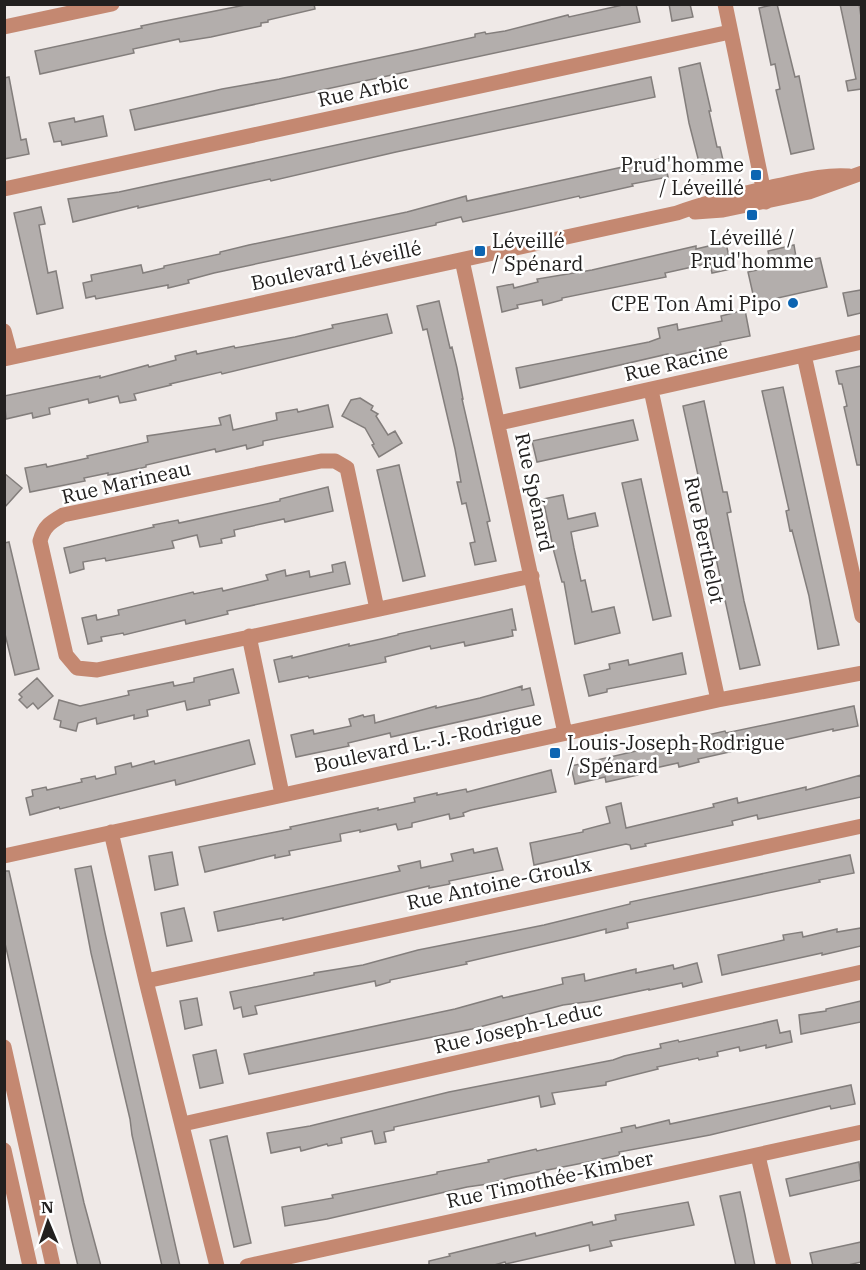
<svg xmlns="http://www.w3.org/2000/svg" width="866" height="1270" font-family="'IBM Plex Serif',serif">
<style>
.building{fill:#b3aeac;stroke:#837e7c;stroke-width:1.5}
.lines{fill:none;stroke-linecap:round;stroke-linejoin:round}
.street{stroke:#c48871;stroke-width:15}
.poi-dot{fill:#0d65b2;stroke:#fff;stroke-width:2}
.labels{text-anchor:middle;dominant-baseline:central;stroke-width:5;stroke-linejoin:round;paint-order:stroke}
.street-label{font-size:20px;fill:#22201f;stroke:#fff}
.poi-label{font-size:20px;fill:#22201f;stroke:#fff;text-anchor:end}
</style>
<rect width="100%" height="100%" fill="#efe9e7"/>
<path class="building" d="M250 4H314L315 9 268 20V22L261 23V26L211 37 180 42 179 39 133 49 134 53 40 74 35 51 142 28 141 26 160 22Z
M627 4H636L640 22 135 130 130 110 222 89 279 79 416 50 475 37V34L485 32 486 34 505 31 568 15 569 17Z
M669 4H690L693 17 672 21Z
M777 4 795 77 799 76 814 149 791 154 776 90 780 89 775 64 771 65 759 8Z
M840 4H859L861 17V89L848 91 846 81 856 79Z
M700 63 711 111H709L717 147H720L725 169 702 174 689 123 679 68Z
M9 77 21 140 26 139 29 154 4 159V78Z
M651 77 655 97 396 152 271 181 270 179 138 208V206L73 222 68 199 119 192Z
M103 116 107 136 62 145 61 141 54 142 49 123 74 118 75 122Z
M664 158 668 177 632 184 633 186 580 198 579 196 463 222 461 217 436 223V225L214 273 188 280 189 283 168 288V285L96 299 95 296 86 298 83 283 92 281 91 275 141 265 143 273 164 268V266L220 254V252L249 245 407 212 466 196 467 201Z
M41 207 45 224 39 225 48 273 56 271 63 308 37 314 14 213Z
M726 242 731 269 712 273 710 263 665 273 666 277 562 298V300L543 305 542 300 517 305 518 308 502 312 497 287 513 284 514 288 538 282 537 279 592 270 696 246V249Z
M794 245 797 263 820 258 827 287 755 303 748 272 771 267 768 251Z
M861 290V313L848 316 843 293Z
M439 301 450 348 452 347 457 368 463 399H462L490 521 487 522 496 561 475 565 470 543 475 542 466 503 462 504 457 482H461L455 449 427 329 423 330 417 306Z
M745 310 750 336 720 342 721 345 669 357 668 354 520 388 516 368 649 342 660 338 658 328 677 324 678 330 722 321 721 316Z
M387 314 392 333 222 374 221 372 170 384 171 385 134 394 136 400 120 403 118 396 89 403 88 399 49 408 50 414 33 418 32 413 6 419 4 396 100 376V378L148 365 149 367 176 360 175 356 196 351 197 354 234 346 235 348 295 337 333 328 332 325Z
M861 366V465H857L844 407 847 406 842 384H839L836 371Z
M783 387 839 645 818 649 809 596 792 530 790 531 786 511 789 510 762 391Z
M360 398 373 406 371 410 378 414 376 416 388 435 395 431 402 443 379 457 372 445 374 444 365 428 342 416 351 400Z
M704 401 723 492H727L731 512 727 513 744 601 760 665 740 669 683 406Z
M328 405 333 427 263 441V445L247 449 246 445 216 452 215 449 146 465V467L119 473 108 475V473L84 478 85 481 30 492 25 468 46 464 47 467 88 458 87 456 148 442 147 436 221 425 219 418 230 415 233 430 277 420 276 413 297 409 298 412Z
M633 420 638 440 537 462 532 441Z
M399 465 425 576 403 581 377 470Z
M4 473 22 488 4 508Z
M641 479 671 616 653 620 622 483Z
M328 487 333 511 285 522 284 519 234 530 235 536 221 539 222 543 200 547 197 535 172 541 174 548 106 561 105 558 83 562 84 569 70 573 64 548 154 527 153 525 178 520 179 523 280 501V499Z
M563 495 568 519 595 513 598 526 571 532 574 548 581 581 585 580 592 612 614 607 620 633 575 644 564 582H562L554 552 543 499Z
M9 542 39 669 15 675 4 630V543Z
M345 562 350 584 227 611 228 614 186 624 185 620 124 635 123 633 101 637 102 641 88 644 82 618 96 615 97 620 119 615 118 610 193 592 194 594 222 588 223 591 268 580 266 575 285 570 286 576 309 571 310 577 333 572 332 565Z
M512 609 516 630H512L513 636 465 646 464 642 431 649 430 646 385 657 386 662 309 678 308 676 279 682 274 660 292 656V658L349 644V646L381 639 398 635V634Z
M682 653 686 674 607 689V692L589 696 584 675 610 669 609 664 628 660 629 665Z
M233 669 239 693 209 700 210 705 187 710 185 701 147 710 148 716 134 719V715L97 724 96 718 78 723 76 731 60 727 61 721 54 719 59 700 80 706 129 695 128 691 173 682 174 686 194 682V678Z
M37 678 53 696 38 709 33 703 27 708 19 700 22 697 19 694Z
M522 686V690L530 688 534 705 391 737 390 733 348 743 349 746 296 757 291 735 313 730 314 734 351 726 349 719 363 715 364 717 374 715 375 723 436 706V708L480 698Z
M854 706 858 726 833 731V729L698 759 699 762 679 767 678 763 637 772 638 775 606 782 605 777 575 784 571 766 662 745 663 747 682 743 683 746 704 741 703 736 725 731 726 733Z
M249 740 255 764 176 785 175 780 60 809 59 807 30 815 26 798 33 796 32 790 46 787 47 790 82 782 81 779 95 776 96 779 116 774 115 767 131 763 132 767 154 761 155 764Z
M551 770 556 792 471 810 463 813 464 816 450 819 449 814 412 823V827L398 830 396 824 360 832V830L340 834 341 841 289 851 290 855 275 858V855L205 872 199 847 291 829 290 827 378 808V810L392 807 415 802 414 798 437 793V795L466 789 467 792Z
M861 775V797L758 819 757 815 732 821 733 825 645 844 646 846 631 849 630 845 626 844 534 865 530 843 583 832V830L610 823 606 807 621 803 626 828 714 807 713 804 737 798 738 803 806 787V790Z
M497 848 503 870 449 881 450 884 429 888V886L283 920V918L218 931 214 912 400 871 398 866 420 861 421 868 453 861 451 854 473 849 474 853Z
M172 852 178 885 155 890 149 856Z
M850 855 854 873 819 880 820 882 627 923 628 928 606 933V929L574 937 466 962 467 964 390 980V982L376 986 375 981 255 1006 257 1014 243 1017 241 1007 234 1009 230 992 314 975V973L363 965 418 950 544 925 630 904V902Z
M91 866 105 933 180 1266H162L132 1135 130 1119 91 953 75 869Z
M4 871H9L84 1203 101 1266H78L72 1241 4 939Z
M184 908 192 941 167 946 161 913Z
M861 928V946L822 955V953L722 975 718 955 784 940 783 935 802 932 803 937 837 929V932Z
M697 963 702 982 683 987 682 983 649 990V989L593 1001 563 1005 472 1029 249 1074 244 1054 455 1009 502 996 503 998 538 990 563 984 562 978 584 974 585 981 636 969V973L673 965 674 969Z
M197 998 202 1025 185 1029 180 1001Z
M861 1001V1022L801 1034 799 1015 826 1011V1009Z
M777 1020 780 1033 790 1031 792 1042 766 1048V1045L740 1051 739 1047 717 1052 718 1056 699 1060 698 1058 657 1067 658 1069 606 1082V1085L552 1093 555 1104 541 1107 539 1096 394 1127V1130L384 1132 386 1142 375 1144 372 1131 341 1138 342 1143 328 1146 327 1144 301 1151 300 1147 271 1153 267 1133 310 1126 449 1092 613 1060 624 1056 661 1048 660 1044 678 1040 679 1042Z
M216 1050 223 1083 200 1088 193 1055Z
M851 1085 855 1104 831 1109 830 1106 710 1135 619 1152 620 1155 593 1161 512 1177 488 1184 467 1187 327 1219 285 1226 282 1207 333 1198 332 1195 437 1174V1172L489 1162 488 1160 519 1153 536 1149 537 1151 622 1132 621 1128 635 1125 636 1128 669 1120 670 1124Z
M227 1136 251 1243 234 1247 210 1140Z
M859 1162 861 1180 790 1196 786 1179Z
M740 1192 745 1215 755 1266H736L720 1196Z
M688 1202 694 1225 610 1241 612 1246 590 1251 589 1245 506 1264 505 1262 491 1266H429V1261L450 1256 449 1254 535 1233 536 1236 592 1222 593 1225 616 1220 615 1215Z
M861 1242V1262L844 1266H813L810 1253Z"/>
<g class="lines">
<path class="street" d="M725 4 766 202
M4 27 112 4
M4 189 730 32
M695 212 723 210 809 192 862 173
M462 260 565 733
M4 331 11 357
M804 355 862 616
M4 359 677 213C709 201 742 194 776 186 800 181 824 174 849 176
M651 390 718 700
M499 423 862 342
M377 609 347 468 335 461H321L63 515C51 522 44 526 40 541L66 655 77 668 97 670 532 576
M249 636 282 794
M111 832 146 981 217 1266
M4 856 718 700 862 673
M146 981 862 826
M4 1047 53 1266
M183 1124 862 972
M4 1150 30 1266
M758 1156 784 1266
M247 1266 862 1132"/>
</g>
<g class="poi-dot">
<rect x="750" y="169" width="12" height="12" rx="3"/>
<rect x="746" y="209" width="12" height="12" rx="3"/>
<rect x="474" y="245" width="12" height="12" rx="3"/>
<circle cx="793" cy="303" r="6"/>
<rect x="549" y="747" width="12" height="12" rx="3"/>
</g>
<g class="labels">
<g class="street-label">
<text transform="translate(363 90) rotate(-12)">Rue Arbic</text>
<text transform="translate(336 265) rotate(-12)">Boulevard Léveillé</text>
<text transform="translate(676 362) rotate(-13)">Rue Racine</text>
<text transform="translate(126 482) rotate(-13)">Rue Marineau</text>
<text transform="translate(535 492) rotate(78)">Rue Spénard</text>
<text transform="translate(705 540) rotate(78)">Rue Berthelot</text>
<text transform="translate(428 741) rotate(-12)">Boulevard L.-J.-Rodrigue</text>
<text transform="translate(499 883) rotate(-12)">Rue Antoine-Groulx</text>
<text transform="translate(518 1027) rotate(-13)">Rue Joseph-Leduc</text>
<text transform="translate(550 1179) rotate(-12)">Rue Timothée-Kimber</text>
</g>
<g class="poi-label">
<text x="744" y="164">Prud'homme<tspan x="744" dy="23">/ Léveillé</tspan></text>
<text x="752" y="237" text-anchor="middle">Léveillé /<tspan x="752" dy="23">Prud'homme</tspan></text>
<text x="492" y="240" text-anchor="start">Léveillé<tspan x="492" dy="23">/ Spénard</tspan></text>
<text x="781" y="303">CPE Ton Ami Pipo</text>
<text x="567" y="742" text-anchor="start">Louis-Joseph-Rodrigue<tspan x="567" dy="23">/ Spénard</tspan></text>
</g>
</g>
<rect width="866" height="1270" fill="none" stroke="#22201f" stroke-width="12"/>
<g transform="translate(48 1222) rotate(358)" stroke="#ffffff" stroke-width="4.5" paint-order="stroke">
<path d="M0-4.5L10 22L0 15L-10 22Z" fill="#22201f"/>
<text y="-9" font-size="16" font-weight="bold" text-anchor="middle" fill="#22201f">N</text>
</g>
</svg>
